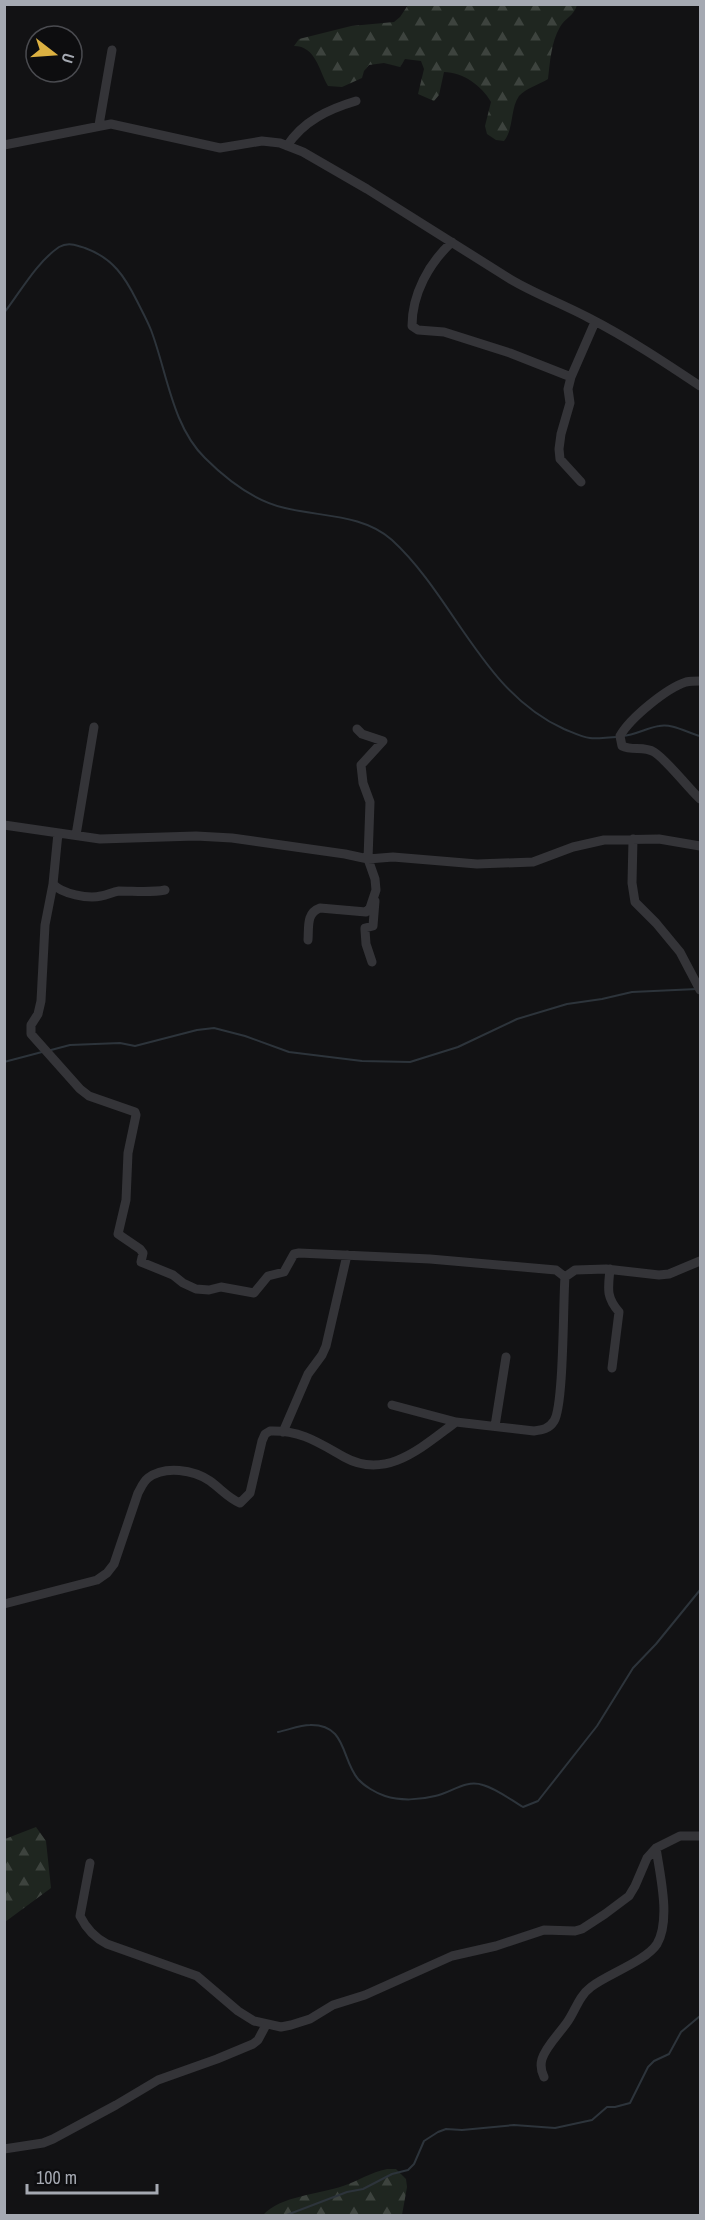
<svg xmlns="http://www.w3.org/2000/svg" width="705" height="2220" font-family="'Archivo Narrow',sans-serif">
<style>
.forest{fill:url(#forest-firs)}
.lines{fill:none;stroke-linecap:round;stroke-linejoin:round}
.stream{stroke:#2d343b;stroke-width:2}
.street{stroke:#343438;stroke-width:9}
</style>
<defs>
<pattern id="forest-firs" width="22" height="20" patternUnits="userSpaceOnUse" patternTransform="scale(1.5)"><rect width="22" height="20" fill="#1f2620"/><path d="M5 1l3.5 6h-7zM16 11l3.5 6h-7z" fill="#3d433e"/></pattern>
</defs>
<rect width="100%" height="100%" fill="#121214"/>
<path class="forest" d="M408 5V4L577 5C574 16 565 18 560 27 551 42 550 63 548 79 540 84 525 89 519 96 510 109 514 129 504 141L496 140 487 134 485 126 491 102C482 86 463 72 444 72L439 95 434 101 418 94 424 69 421 61 405 59 400 67 384 63 369 65 364 71 362 78 342 87 328 86C319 71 316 46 294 46L299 39 351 26 394 22 400 17Z
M36 1827 46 1841 51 1888 5 1922V1839Z
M387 2169H396L406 2179 407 2187 402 2215 335 2214 263 2215C280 2196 320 2194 343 2186 358 2181 371 2172 387 2169Z"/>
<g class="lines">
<path class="stream" d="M4 313C21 291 36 263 59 247 68 242 76 245 85 248 113 258 125 277 137 301 142 311 147 320 151 330 167 372 172 426 205 458 228 481 254 501 285 508 321 517 363 514 392 540 455 598 482 692 564 729 572 732 581 737 590 738 598 739 608 737 617 737
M622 736C636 735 646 728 659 726 672 723 688 733 700 736
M51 1050 70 1045 120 1043 135 1046 197 1030 214 1028 245 1036 289 1052 362 1061 410 1062 458 1047 517 1019 567 1004 602 999 632 992 697 989
M4 1062 42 1052
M278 1732C288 1730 300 1725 310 1725 347 1724 341 1759 358 1779 364 1786 376 1793 385 1796 400 1801 420 1800 435 1796 451 1793 465 1779 483 1785 497 1789 511 1800 523 1807L538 1801 597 1726 633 1668 656 1644 700 1590
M284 2216 347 2192 363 2189 392 2174 408 2170 414 2164 424 2141 438 2132 446 2129 462 2130 514 2125 555 2128 592 2120 607 2107H615L630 2103 648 2067 654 2061 669 2054 681 2032 700 2016"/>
<path class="street" d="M99 125 112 50
M4 145 111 124 220 148 262 141 280 143 303 152 367 189 510 279C535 294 563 304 589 318 628 338 664 362 700 386
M287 146C303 121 329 109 356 101
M452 242C429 263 412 294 412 326L418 330 444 332 510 353 571 377
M581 482 560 459 559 449 561 434 570 403 568 389 571 377 595 322
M700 681C696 681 691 681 686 682 667 688 630 718 620 736L622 746C632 751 644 746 654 752 666 759 688 788 700 799
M4 825 100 839 196 836 232 838 345 854 368 859 393 857 477 864 533 862 573 847 604 840 659 839 700 846
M58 833 53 884C62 894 88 899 101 896 108 895 112 892 119 891 134 891 150 893 165 890
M76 835 94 727
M633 839 632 883 635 902 656 923 680 952 700 990
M53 884 45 925 41 1001 38 1014 31 1025V1034L80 1089 89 1096 135 1112 136 1115 128 1153 126 1200 118 1234 140 1249 143 1253 141 1262 173 1275 183 1283 196 1289 209 1290 221 1287 254 1293 268 1276 284 1272 294 1254 299 1253 430 1259 556 1270 565 1277 575 1270 606 1269 659 1275 669 1274 700 1261
M308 940C309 927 306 913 320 908L366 912 370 908 376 890 375 879 368 859 370 802 363 783 361 765 383 741 362 734 357 729
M372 962 366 944 365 930V928L373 926 375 901
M610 1269C608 1289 606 1297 619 1312L612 1368
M392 1405 456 1422
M495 1426 506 1357
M283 1432 308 1374 322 1355 326 1346 347 1255
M4 1604 97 1580 107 1573 114 1564 138 1493C141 1488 143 1482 148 1478 165 1465 194 1470 210 1481 220 1488 228 1498 240 1503L250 1493 262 1441 265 1434 270 1431C301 1430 319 1443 344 1457 387 1481 423 1446 456 1422L534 1431C542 1430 549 1429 554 1421 564 1406 563 1301 565 1277
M90 1863 80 1916C86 1928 95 1938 107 1944L197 1976 238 2011 254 2021 281 2027 291 2025 310 2019 333 2005 365 1995 452 1956 496 1946 544 1930 575 1931 582 1929 605 1914 629 1896 635 1886 647 1858 656 1848 680 1836H700
M544 2077C541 2071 540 2066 542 2059 546 2046 560 2033 568 2021 576 2009 579 1996 591 1987 608 1974 646 1961 657 1944 671 1920 660 1875 656 1848
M4 2149 43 2143 53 2139 116 2105 158 2080 217 2059 253 2044 258 2040 266 2025"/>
</g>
<rect width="705" height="2220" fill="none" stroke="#a5a9b2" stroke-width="12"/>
<g transform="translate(54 54) rotate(107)"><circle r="28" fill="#0d0d0f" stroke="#4a4b50" stroke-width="1.5"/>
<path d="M0-4.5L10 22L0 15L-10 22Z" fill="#dcb142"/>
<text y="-9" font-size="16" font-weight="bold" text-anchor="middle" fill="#a5a9b2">U</text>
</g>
<path d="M27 2184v9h130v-9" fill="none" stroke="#a5a9b2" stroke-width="3"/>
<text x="36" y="2184" font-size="18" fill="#a5a9b2" stroke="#0d0d0f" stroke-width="4.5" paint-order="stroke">100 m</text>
</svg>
